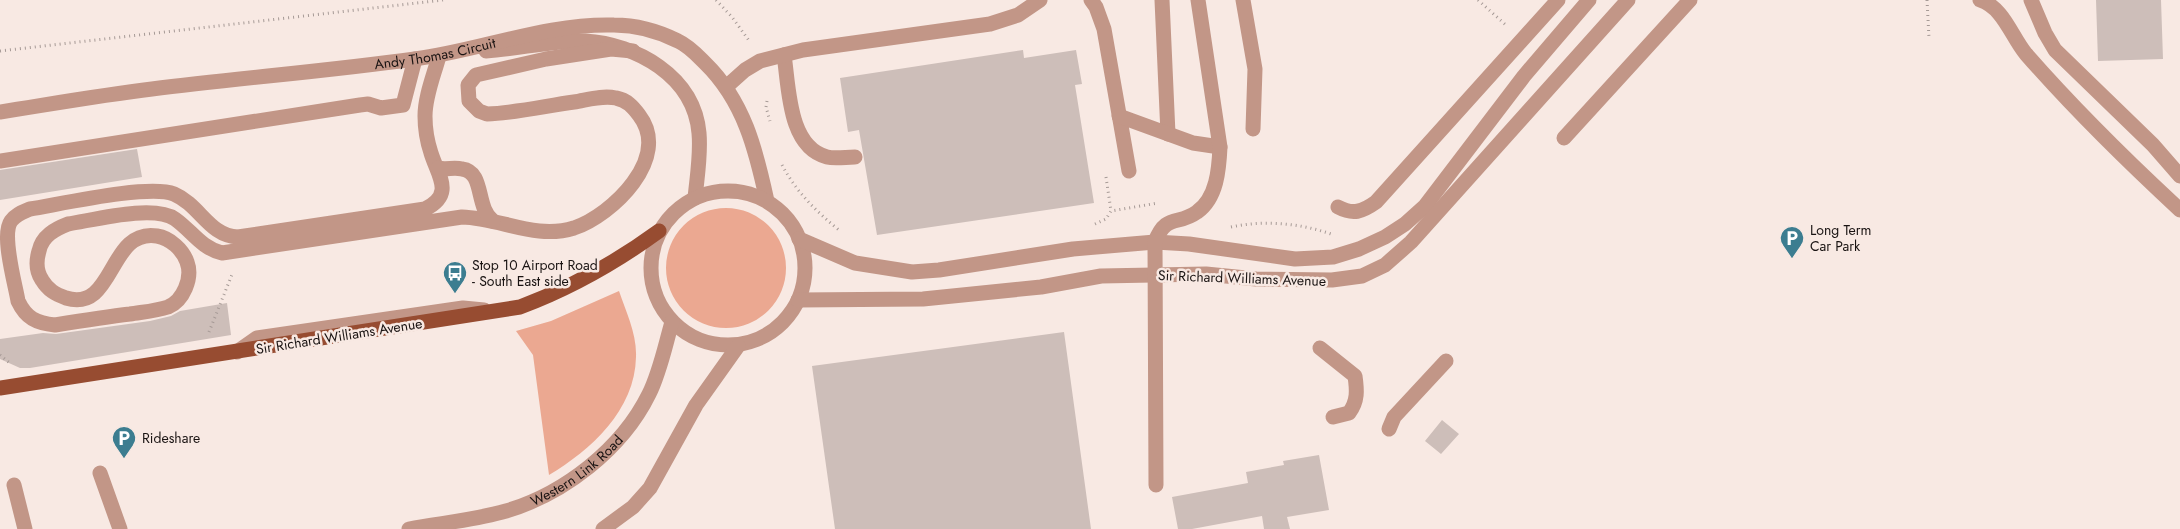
<svg xmlns="http://www.w3.org/2000/svg" width="2180" height="529" font-family="Jost,sans-serif">
<style>
.green{fill:#eba891}
.building{fill:#cdbeb9}
.lines{fill:none;stroke-linecap:round;stroke-linejoin:round}
.path{stroke:#a69a96;stroke-width:3;stroke-dasharray:1 4;stroke-linecap:butt}
.minor{stroke:#c29687;stroke-width:15}
.major{stroke:#974c31;stroke-width:15}
.labels{text-anchor:middle;dominant-baseline:central;stroke-width:5;stroke-linejoin:round;paint-order:stroke}
.street-label{font-size:14px;fill:#191312;stroke:#f8e9e3}
.poi-label{font-size:14px;fill:#191312;stroke:#f8e9e3;text-anchor:start}
</style>
<rect width="100%" height="100%" fill="#f8e9e3"/>
<path class="green" d="M666 268a60 60 0 1 1 120 0a60 60 0 1 1-120 0Z
M619 291C626 312 637 334 636 357 635 410 591 450 549 475L533 355 516 331 551 321Z"/>
<path class="building" d="M2096 0H2161L2163 59 2098 61Z
M1023 50 1024 58 1076 50 1082 84 1075 85 1094 203 877 235 859 130 848 132 840 78Z
M137 149 142 177 0 200V170Z
M227 303 231 335 30 368H20L0 359V339L43 333 56 334 150 321 171 316 180 311Z
M1064 332 1091 529H835L812 366Z
M1442 420 1459 434 1441 454 1425 441Z
M1319 455 1329 510 1287 517 1290 529H1264L1262 516 1192 529H1178L1172 497 1248 483 1246 472 1284 465 1283 461Z"/>
<g class="lines">
<path class="path" d="M716 0 732 17 750 42
M1478 0 1507 26
M1927 0 1929 38
M0 51 443 0
M767 101 766 107 770 121
M782 165C797 193 816 211 840 231
M1106 177 1111 211
M1095 224 1106 219 1111 211 1158 203
M1231 227C1264 220 1299 223 1331 234
M209 332 233 272
M0 355 11 364"/>
<g class="minor">
<path d="M1091 0 1096 7 1104 29 1129 171"/>
<path d="M1162 0 1168 134"/>
<path d="M1243 0 1255 69 1253 129"/>
<path d="M1980 0C2004 8 2011 36 2026 54 2075 110 2126 160 2180 210"/>
<path d="M2031 0 2045 33 2055 50 2153 145 2180 176"/>
<path d="M486 51C519 49 552 40 585 41 636 44 694 76 699 133 701 155 697 177 695 198"/>
<path d="M784 55C789 87 788 147 827 157 835 159 846 157 855 157"/>
<path d="M439 56C434 75 425 96 425 116 425 128 427 141 431 153 438 176 455 194 425 209L238 237C209 236 200 205 174 194 149 184 61 204 30 209 23 212 16 214 11 221 1 235 15 283 18 301 26 318 36 323 55 325 80 321 105 317 130 314 142 312 156 311 168 307 183 301 193 278 187 262 183 250 170 238 157 236 108 228 115 313 66 298 55 294 48 290 42 280 36 271 36 261 39 251 42 236 55 229 68 224 94 220 154 204 175 219 192 231 201 248 222 253L462 217C501 218 535 240 574 228 612 215 672 158 639 115 633 107 627 100 616 98 602 95 587 100 574 102 545 106 516 113 487 114L479 111 469 101 468 85 476 75 546 59 611 49 633 51"/>
<path d="M726 87 745 70 760 61 803 50 990 24 1018 15 1040 0"/>
<path id="s1" d="M0 112C51 104 102 95 152 89 240 78 328 71 415 59 482 50 546 23 614 25 636 25 658 31 678 41 689 46 697 55 705 63 744 101 756 150 767 201"/>
<path d="M1119 116 1193 143 1220 147"/>
<path d="M1564 138 1690 0"/>
<path d="M0 161 360 105 368 104 381 108 403 105 415 59"/>
<path d="M438 168C446 170 454 167 462 169 485 172 475 207 493 221"/>
<circle cx="728" cy="268" r="77"/>
<path d="M1338 207C1353 215 1362 212 1376 202L1558 0"/>
<path d="M799 239 855 263 912 272 939 270 1073 249 1155 242 1189 244 1295 259 1333 257 1359 249 1385 237 1405 224 1425 206 1524 76 1589 0"/>
<path d="M798 300 923 299 1041 287 1101 276 1206 274 1256 279 1332 280 1362 276 1385 265 1411 242 1628 0"/>
<path d="M1320 348 1355 376C1357 390 1358 401 1349 413L1333 417"/>
<path d="M237 352 257 338 463 308 484 310"/>
<path d="M1389 429 1394 417 1446 361"/>
<path d="M100 473 120 529"/>
<path d="M14 485 25 529"/>
<path d="M1156 485 1155 242C1166 213 1178 226 1197 212 1217 198 1219 169 1220 147L1198 0"/>
<path id="s2" d="M409 529C441 523 475 520 506 511 564 494 622 449 649 394 660 372 665 346 672 322"/>
<path d="M603 529 633 507 650 488 696 405 738 346"/>
</g>
<path class="major" d="M0 388 520 307C571 288 615 263 659 231"/>
</g>
<defs>
<g id="parking-pin" transform="scale(1.25)"><path d="M0 17L-7.5 6A9.5 9.5 0 1 1 7.5 6Z" fill="#3c7d90" stroke="#f8e9e3"/><path d="M-3.5-5.5H1a3.5 3.5 0 0 1 0 7H-1V5.5H-3.5ZM-1-3.4V-.6H.8a1.4 1.4 0 0 0 0-2.8Z" fill="#fff"/></g>
<g id="bus-pin" transform="scale(1.25)"><path d="M0 17L-7.5 6A9.5 9.5 0 1 1 7.5 6Z" fill="#3c7d90" stroke="#f8e9e3"/><path d="M-5-6H5V4H4V6H2V4H-2V6H-4V4H-5ZM-3.5-4V0h7V-4ZM-3.5 1.2v1.5H-2V1.2ZM2 1.2v1.5H3.5V1.2Z" fill="#fff"/></g>
</defs>
<g fill-rule="evenodd">
<use href="#parking-pin" x="1792" y="238"/>
<use href="#bus-pin" x="455" y="273"/>
<use href="#parking-pin" x="124" y="438"/>
</g>
<g class="labels">
<g class="street-label">
<text stroke="none"><textPath href="#s1" startOffset="439">Andy Thomas Circuit</textPath></text>
<text transform="translate(1242 278) rotate(2)">Sir Richard Williams Avenue</text>
<text transform="translate(339 336) rotate(-9)">Sir Richard Williams Avenue</text>
<text stroke="none"><textPath href="#s2" startOffset="181">Western Link Road</textPath></text>
</g>
<g class="poi-label">
<text x="1810" y="230">Long Term<tspan x="1810" dy="16">Car Park</tspan></text>
<text x="472" y="265">Stop 10 Airport Road<tspan x="472" dy="16">- South East side</tspan></text>
<text x="142" y="438">Rideshare</text>
</g>
</g>
</svg>
